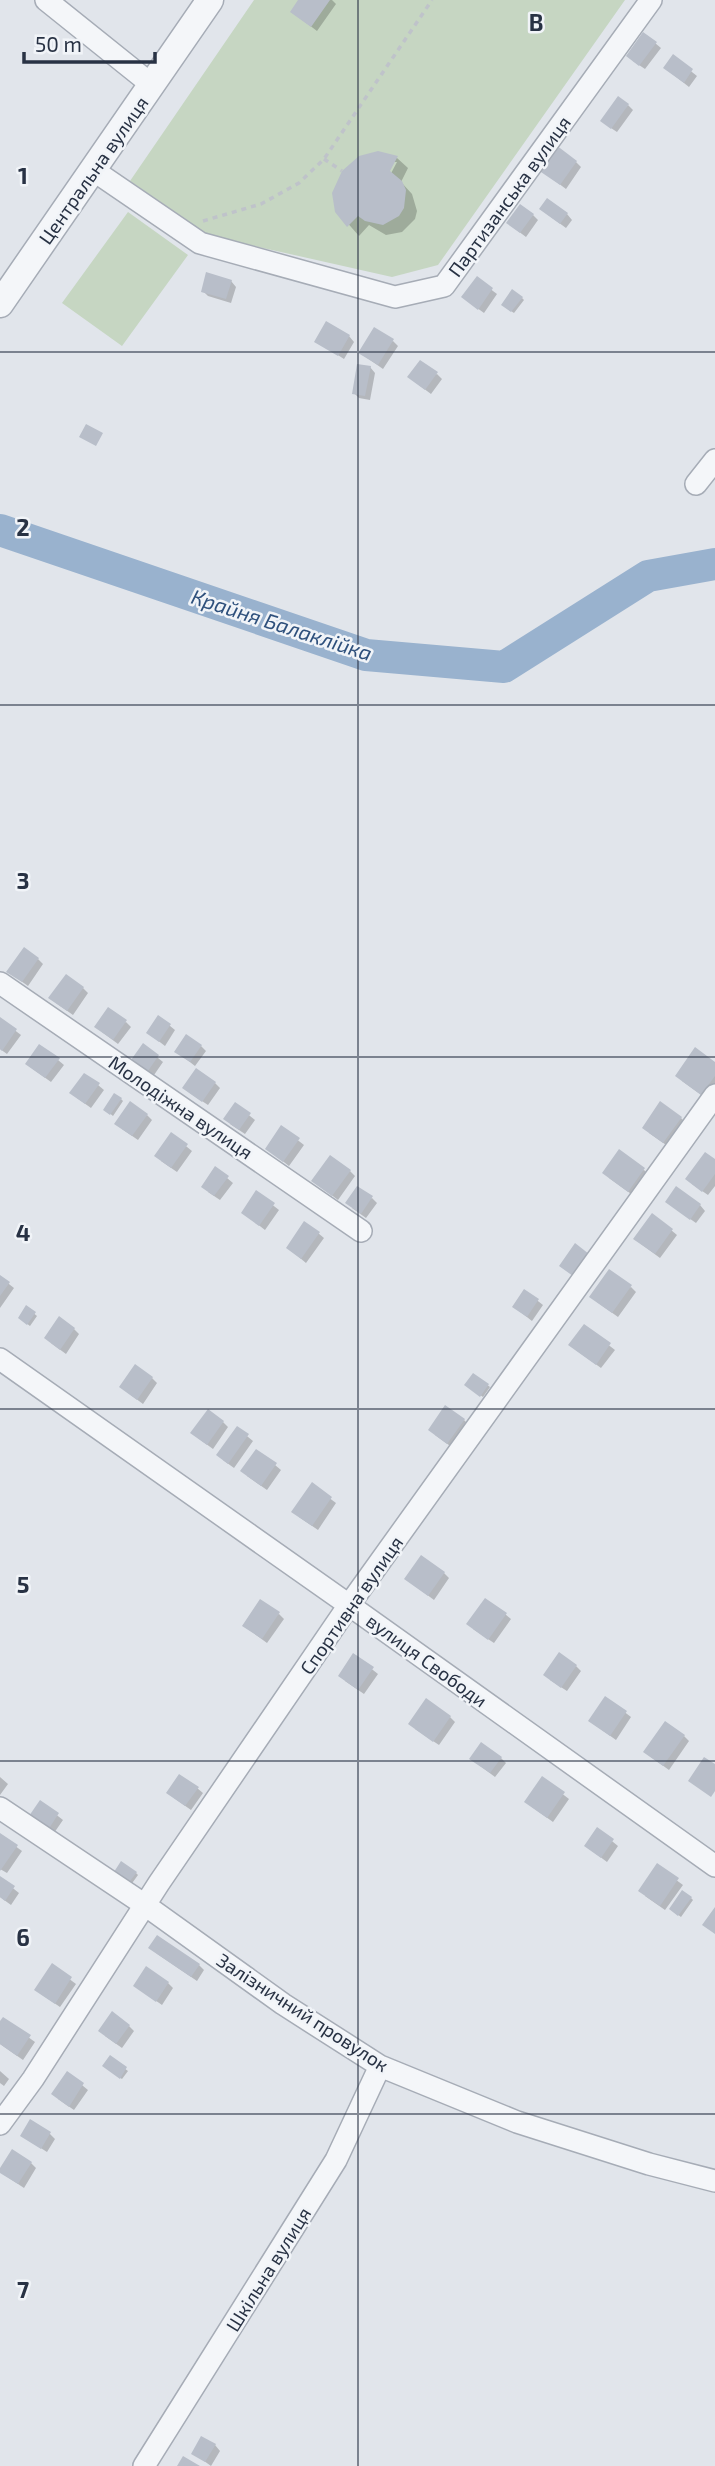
<svg xmlns="http://www.w3.org/2000/svg" width="715" height="2466" font-family="'Exo 2',sans-serif">
<style>
.green{fill:#c6d6c2}
.shadow{fill:#0003;fill-rule:evenodd}
.lines{fill:none;stroke-linecap:round;stroke-linejoin:round}
.river{stroke:#99b2ce;stroke-width:32}
.building{fill:#b8bec9}
.minor-casing{stroke:#a6acb6;stroke-width:24}
.tertiary-casing{stroke:#a6acb6;stroke-width:29}
.path{stroke:#bfc3ca;stroke-width:3.5;stroke-dasharray:5 5;stroke-linecap:butt}
.minor{stroke:#f4f6f9;stroke-width:21}
.tertiary{stroke:#f4f6f9;stroke-width:26}
.grid{fill:none;stroke:#283244;stroke-width:2;stroke-opacity:0.55}
.labels{text-anchor:middle;dominant-baseline:central;stroke-width:5;stroke-linejoin:round;paint-order:stroke}
.street-label{font-size:19px;fill:#283244;stroke:#f1f4f8}
.water-label{font-size:21px;font-style:italic;fill:#2e507c;stroke:#f1f4f8}
.grid-label{font-size:23px;text-anchor:middle;font-weight:bold;fill:#283244;stroke:#f1f4f8;stroke-width:5;stroke-linejoin:round;paint-order:stroke}
</style>
<rect width="100%" height="100%" fill="#e1e5eb"/>
<path class="green" d="M254 0H625L438 265 392 277 210 236 130 181Z
M128 212 188 255 122 346 62 303Z"/>
<path class="shadow" d="M300 0H332L336 4 317 31 292 12Z
M655 43 661 48 645 69 633 61Z
M673 57 697 76 689 87 665 68Z
M628 105 633 110 617 132 608 126Z
M378 153 397 158 408 168 401 182 412 194 417 211 415 219 402 232 386 235 369 225 359 236 337 211ZM393 162H397L388 179 385 178Z
M576 162 581 167 566 189 546 174Z
M547 214H567L572 220 566 228Z
M533 215 538 220 526 237 514 228Z
M477 279 497 294 484 313 469 302Z
M231 281 236 287 231 303 208 296 203 291Z
M522 298 524 300 514 313 505 307Z
M349 336 354 342 344 359 316 341Z
M393 341 398 346 383 369 360 353Z
M370 367 375 373 370 400 359 398 354 393Z
M437 374 442 379 431 394 415 382Z
M38 959 43 964 28 986 14 976Z
M83 988 88 993 73 1015 56 1003Z
M159 1017 175 1030 165 1046 148 1033Z
M0 1019 21 1035 7 1054 0 1049Z
M126 1022 131 1027 118 1044 102 1032Z
M143 1046 163 1062 154 1075 139 1065Z
M201 1046 206 1051 195 1066 182 1056Z
M58 1060 64 1065 51 1082 33 1069Z
M715 1064V1088L707 1099 682 1081Z
M215 1083 220 1088 208 1105 190 1093Z
M98 1085 104 1090 91 1108 77 1098Z
M121 1099 123 1101 113 1116 107 1111Z
M235 1104 255 1120 245 1134 230 1124Z
M147 1115 152 1120 138 1140 122 1129Z
M681 1118 686 1123 669 1147 649 1133Z
M282 1128 304 1145 289 1166 267 1149Z
M171 1134 192 1151 177 1172 161 1161Z
M715 1161V1186L708 1195 692 1184Z
M644 1170 649 1175 634 1196 609 1178Z
M350 1171 355 1176 338 1200 313 1181Z
M227 1178 233 1183 220 1200 208 1192Z
M257 1193 279 1210 265 1230 243 1213Z
M372 1198 377 1203 366 1218 352 1208Z
M700 1205 705 1211 696 1223 673 1207Z
M671 1230 677 1235 660 1258 641 1244Z
M318 1233 324 1238 306 1263 288 1248Z
M0 1277 14 1288 0 1308Z
M631 1287 636 1292 618 1317 597 1302Z
M525 1291 543 1305 532 1321 514 1307Z
M27 1308 37 1316 30 1326 22 1320Z
M584 1326 615 1350 601 1368 576 1350Z
M74 1329 79 1334 66 1354 51 1343Z
M474 1375 490 1387 483 1397 469 1387Z
M152 1378 157 1383 143 1404 127 1392Z
M464 1420 469 1425 453 1448 435 1435Z
M223 1422 228 1427 213 1449 198 1438Z
M237 1428 253 1441 234 1468 223 1460Z
M275 1465 281 1470 267 1490 247 1476Z
M312 1485 336 1503 318 1530 299 1517Z
M444 1573 449 1578 434 1600 406 1579Z
M279 1614 284 1619 267 1643 244 1626Z
M505 1614 511 1619 494 1643 473 1629Z
M354 1655 378 1674 364 1694 345 1681Z
M576 1666 581 1671 567 1691 550 1680Z
M606 1698 631 1717 616 1740 595 1725Z
M450 1717 455 1722 439 1745 415 1729Z
M684 1736 689 1741 669 1770 651 1757Z
M501 1758 506 1763 495 1777 471 1759Z
M0 1777 8 1784 0 1795Z
M543 1779 569 1799 553 1822 532 1807Z
M197 1788 203 1793 191 1810 174 1798Z
M40 1802 63 1820 54 1833 31 1816Z
M597 1829 618 1846 607 1862 591 1850Z
M0 1835 22 1851 7 1873 0 1869Z
M657 1866 683 1885 665 1910 645 1896Z
M136 1873 138 1875 130 1886 116 1877Z
M0 1878 19 1893 11 1905 0 1897Z
M691 1898 693 1900 681 1917 673 1911Z
M156 1953 199 1965 204 1970 197 1981Z
M52 1966 76 1984 60 2007 41 1994Z
M168 1983 173 1988 162 2005 135 1986Z
M3 2019 35 2042 23 2060 0 2044V2024Z
M129 2026 134 2031 122 2048 105 2036Z
M110 2058 128 2071 122 2079 106 2068Z
M0 2071 9 2079 4 2086 0 2083Z
M67 2073 88 2090 74 2110 58 2099Z
M50 2134 55 2139 47 2152 22 2136Z
M31 2163 36 2168 24 2188 0 2172Z
M215 2445 220 2451 211 2466 193 2453Z"/>
<g class="lines">
<path class="river" d="M0 530 366 655 504 667 648 576 715 564"/>
</g>
<path class="building" d="M298 0H330L311 27 290 12Z
M643 32 657 42 639 66 626 56Z
M673 54 693 69 684 83 663 68Z
M618 96 629 104 611 129 600 121Z
M556 145 577 161 560 185 538 170Z
M378 151 398 156 390 171 402 181 406 190 404 208 399 216 383 225 365 221 358 216 347 227 335 212 332 193 342 171 359 156Z
M547 198 568 213 560 224 539 209Z
M520 204 534 214 520 233 506 223Z
M206 272 232 280 226 299 201 292Z
M477 276 493 288 478 310 461 297Z
M512 289 523 297 511 312 501 305Z
M326 321 350 335 338 356 314 342Z
M374 327 394 339 378 365 358 353Z
M420 360 438 372 425 390 407 377Z
M357 364 371 366 365 396 352 394Z
M86 424 103 433 96 446 79 437Z
M24 947 39 958 22 982 6 972Z
M66 974 84 987 67 1011 48 998Z
M108 1007 127 1020 113 1040 94 1027Z
M158 1015 171 1024 159 1042 146 1033Z
M0 1017 17 1029 2 1051 0 1049Z
M186 1034 202 1045 190 1062 174 1052Z
M143 1043 159 1055 148 1071 131 1060Z
M39 1044 60 1058 45 1078 25 1064Z
M695 1047 715 1062V1076L701 1095 675 1076Z
M196 1068 216 1082 202 1102 182 1088Z
M84 1073 100 1083 85 1104 69 1093Z
M114 1093 122 1098 110 1115 103 1110Z
M130 1101 148 1114 132 1136 114 1124Z
M660 1101 682 1117 663 1143 642 1128Z
M235 1102 251 1113 239 1130 223 1119Z
M281 1125 300 1138 283 1162 265 1149Z
M171 1132 188 1144 171 1168 154 1156Z
M619 1149 645 1168 628 1192 602 1173Z
M705 1152 715 1159V1174L702 1192 685 1179Z
M330 1155 351 1170 332 1196 311 1181Z
M215 1166 229 1176 214 1196 201 1187Z
M357 1186 373 1196 361 1214 345 1203Z
M676 1186 701 1204 690 1220 665 1202Z
M256 1190 275 1203 259 1226 241 1213Z
M652 1213 673 1229 655 1254 633 1239Z
M304 1221 320 1232 301 1259 286 1248Z
M575 1243 589 1254 573 1276 559 1266Z
M609 1269 632 1285 612 1313 589 1297Z
M0 1275 10 1282 0 1296Z
M524 1289 539 1299 527 1317 512 1307Z
M26 1305 36 1312 27 1325 18 1318Z
M59 1316 75 1328 60 1350 44 1338Z
M584 1324 611 1343 596 1365 568 1345Z
M135 1364 153 1377 137 1400 119 1387Z
M473 1373 489 1384 480 1397 464 1385Z
M445 1405 465 1419 447 1444 428 1430Z
M208 1409 224 1421 207 1445 190 1433Z
M237 1426 249 1434 228 1464 216 1455Z
M256 1449 277 1463 261 1486 240 1471Z
M312 1482 332 1497 312 1526 291 1512Z
M421 1555 445 1572 428 1596 404 1579Z
M485 1598 507 1613 488 1640 466 1624Z
M260 1599 280 1612 262 1639 242 1626Z
M559 1652 577 1665 561 1688 543 1675Z
M353 1653 374 1667 358 1690 338 1676Z
M605 1696 627 1711 610 1736 588 1721Z
M426 1698 451 1716 433 1742 408 1724Z
M665 1721 685 1735 663 1766 643 1752Z
M481 1742 502 1757 490 1773 469 1759Z
M704 1757 715 1764V1791L711 1797 688 1781Z
M179 1774 199 1787 185 1806 166 1793Z
M542 1776 565 1792 547 1818 524 1802Z
M40 1800 59 1813 48 1830 29 1816Z
M597 1827 614 1839 601 1858 584 1846Z
M0 1833 18 1845 0 1871Z
M121 1861 137 1872 127 1885 112 1875Z
M657 1863 679 1878 660 1906 638 1891Z
M0 1876 15 1886 5 1901 0 1897Z
M682 1890 692 1897 678 1916 669 1909Z
M715 1907V1934L702 1925Z
M157 1935 200 1964 191 1977 148 1948Z
M52 1963 72 1977 55 2004 34 1990Z
M146 1966 169 1982 156 2002 133 1986Z
M112 2011 130 2025 116 2044 98 2031Z
M3 2017 31 2035 17 2056 0 2044V2021Z
M110 2055 127 2067 120 2079 102 2066Z
M67 2071 84 2083 69 2107 51 2094Z
M30 2119 51 2132 41 2149 20 2136Z
M12 2149 32 2162 18 2184 0 2173V2168Z
M201 2436 216 2444 205 2462 191 2454Z
M183 2456 200 2466H177Z"/>
<g class="lines">
<g class="minor-casing">
<path id="minor" d="M46 0 152 85
M93 170 200 243 395 297 444 286 651 0
M696 484 715 460
M0 983 361 1231
M0 1359 349 1605 715 1866
M0 1808 145 1905 283 2004 380 2066 517 2122 649 2164 715 2181
M0 2124 33 2079 159 1883 349 1605 715 1095
M144 2466 336 2160 380 2066"/>
</g>
<g class="tertiary-casing">
<path id="tertiary" d="M0 304 210 0"/>
</g>
<path class="path" d="M324 159 342 171
M203 221 261 204 299 183 324 159 432 0"/>
<use href="#minor" class="minor"/>
<use href="#tertiary" class="tertiary"/>
</g>
<path class="grid" d="M358 0V2466M0 352H715M0 705H715M0 1057H715M0 1409H715M0 1761H715M0 2114H715"/>
<g class="labels">
<g class="street-label">
<text transform="translate(93 170) rotate(-55)">Центральна вулиця</text>
<text transform="translate(509 196) rotate(-54)">Партизанська вулиця</text>
<text transform="translate(181 1107) rotate(34)">Молодіжна вулиця</text>
<text transform="translate(351 1605) rotate(-55)">Спортивна вулиця</text>
<text transform="translate(427 1660) rotate(36)">вулиця Свободи</text>
<text transform="translate(303 2012) rotate(33)">Залізничний провулок</text>
<text transform="translate(268 2269) rotate(-58)">Шкільна вулиця</text>
</g>
<g class="water-label">
<text transform="translate(282 624) rotate(18)">Крайня Балаклійка</text>
</g>
</g>
<g class="grid-label">
<text x="536" y="31">B</text>
<text x="23" y="184">1</text>
<text x="23" y="536">2</text>
<text x="23" y="889">3</text>
<text x="23" y="1241">4</text>
<text x="23" y="1593">5</text>
<text x="23" y="1946">6</text>
<text x="23" y="2298">7</text>
</g>
<path d="M24 52v10h131v-10" fill="none" stroke="#283244" stroke-width="3.5"/>
<text x="35" y="52" font-size="21" fill="#283244" stroke="#f1f4f8" stroke-width="5" paint-order="stroke">50 m</text>
</svg>
